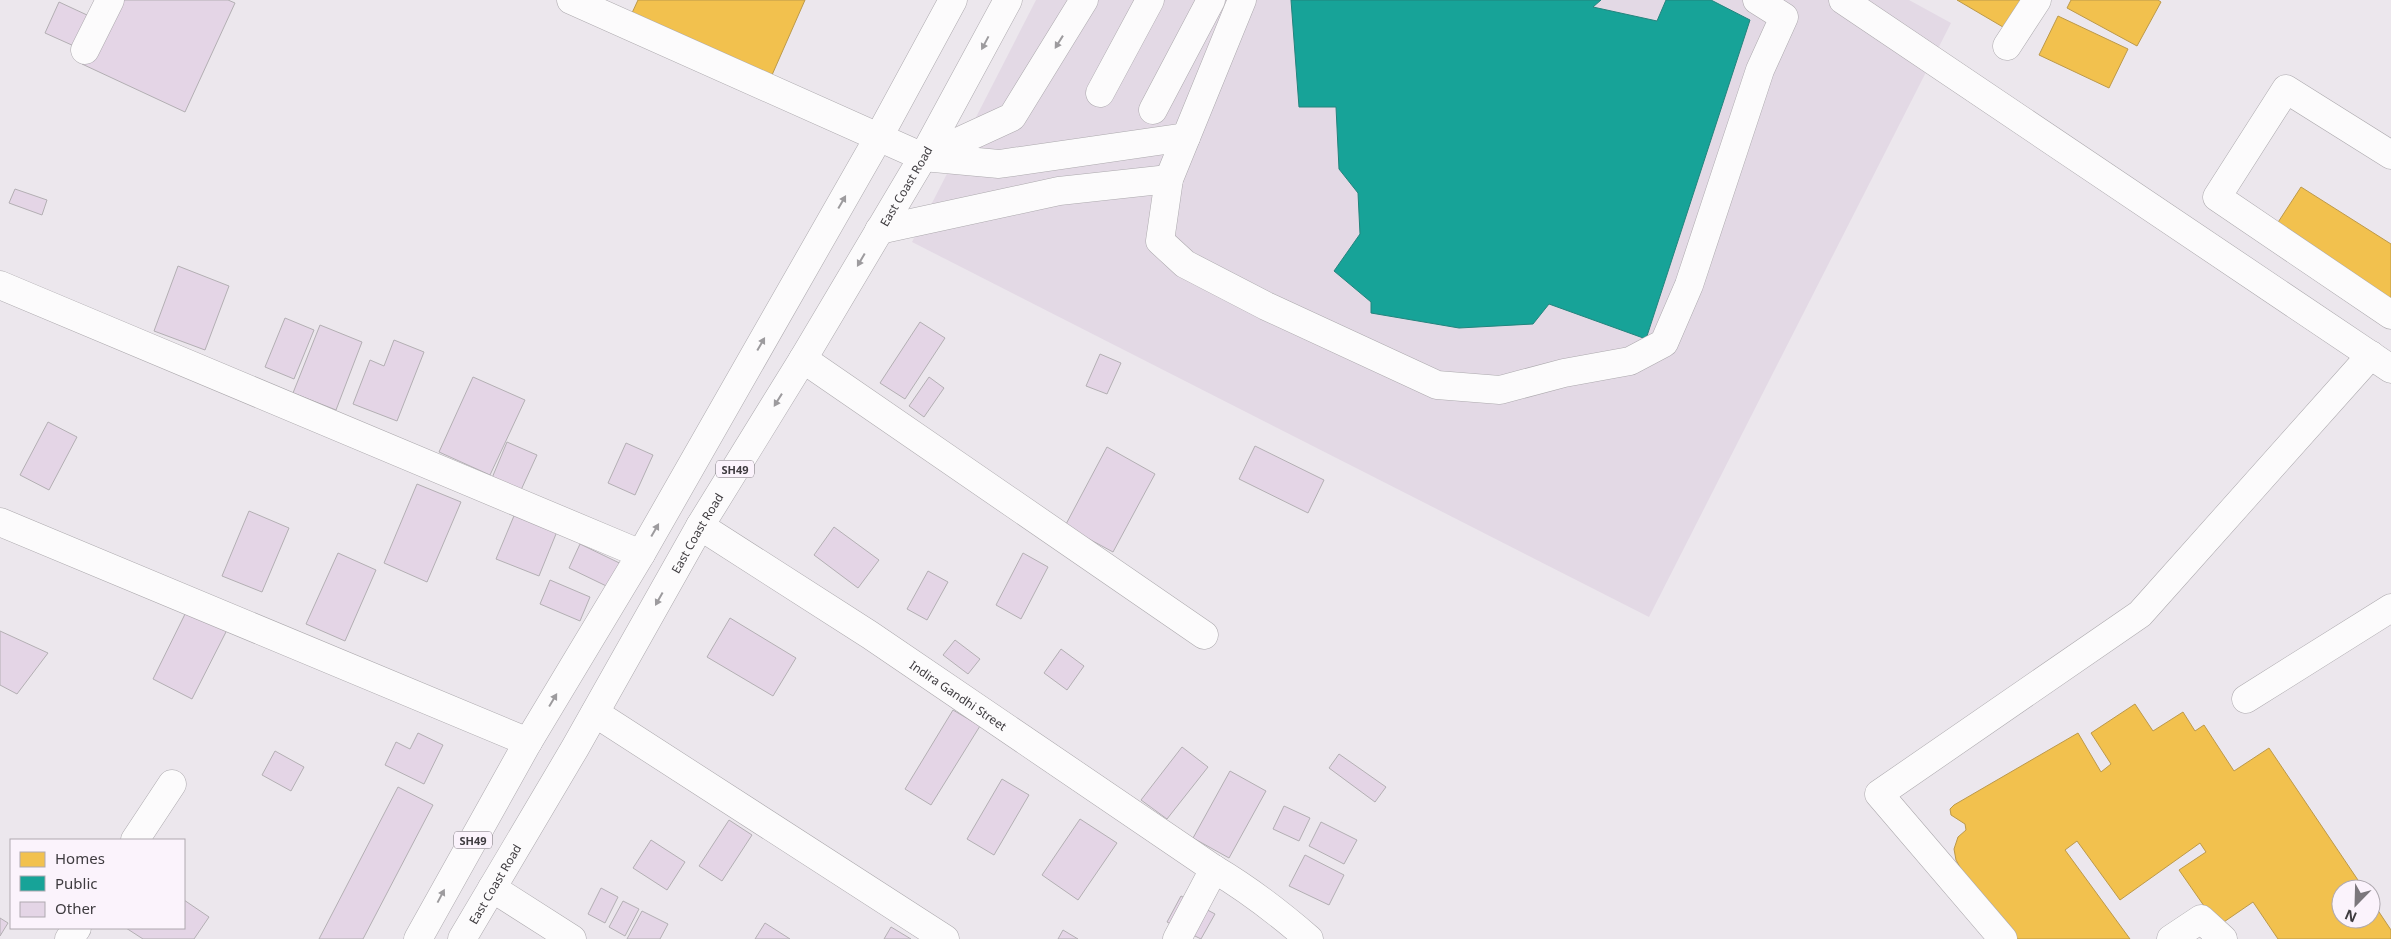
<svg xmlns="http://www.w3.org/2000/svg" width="2391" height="939" font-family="'Noto Sans',sans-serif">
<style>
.built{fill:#e3d9e5}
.homes{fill:#f2c14e;stroke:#bc994a}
.public{fill:#17a398;stroke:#23847d}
.building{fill:#e4d5e6;stroke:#b3afb3}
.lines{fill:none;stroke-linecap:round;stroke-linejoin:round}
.minor-casing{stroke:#aca9ad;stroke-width:29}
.major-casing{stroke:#aca9ad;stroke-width:29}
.minor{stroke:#fcfbfc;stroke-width:28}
.major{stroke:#fcfbfc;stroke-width:28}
.oneway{fill:#9d9b9e}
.labels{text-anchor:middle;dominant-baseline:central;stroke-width:5;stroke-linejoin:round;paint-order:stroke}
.shield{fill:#fbf3fc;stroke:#777278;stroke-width:1}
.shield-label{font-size:11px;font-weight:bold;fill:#3e3b3f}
.street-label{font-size:12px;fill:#3e3b3f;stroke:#fbf3fc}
</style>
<rect width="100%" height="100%" fill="#ece7ed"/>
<path class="built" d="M1036 0H1909L1951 23 1649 617 912 242Z"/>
<path class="homes" d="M638 0H805L772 75 632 13Z
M1957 0H2026L2008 30Z
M2071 0H2158L2161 2 2137 46 2067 8Z
M2058 16 2128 49 2109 88 2039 55Z
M2301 187 2391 244V305L2273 230Z
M2135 704 2153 731 2183 712 2195 731 2204 725 2234 771 2269 748 2364 889H2341V919H2371V900L2391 930V939H2278L2253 902 2218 926 2179 870 2206 852 2200 843 2120 900 2077 841 2065 850 2130 939H2010L1971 887 1956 860 1954 849 1958 837 1966 830 1965 824 1951 815 1950 809 1954 805 2078 733 2101 772 2111 764 2091 733Z"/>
<path class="public" d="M1291 0H1601L1593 7 1657 21 1666 0H1711L1750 20 1646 339 1549 304 1533 324 1459 328 1371 313V302L1334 271 1360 234 1358 193 1339 169 1336 107H1299Z"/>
<path class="building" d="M112 0H228L235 3 185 112 82 64Z
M59 2 87 15 74 46 45 33Z
M15 189 47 200 42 215 9 203Z
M178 266 229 286 205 350 154 331Z
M285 318 314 330 294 379 265 367Z
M920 322 945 338 905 399 880 383Z
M320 325 362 342 336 410 293 393Z
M394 340 424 352 397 421 353 404 370 360 384 366Z
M1100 354 1121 363 1107 394 1086 386Z
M473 377 525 400 490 475 439 452Z
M929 377 944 388 924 417 909 406Z
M48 422 77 437 49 490 20 475Z
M507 442 537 455 521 490 492 478Z
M626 443 653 455 635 495 608 483Z
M1255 446 1324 480 1308 513 1239 479Z
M1107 447 1155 474 1113 552 1065 526Z
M417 484 461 502 427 582 384 563Z
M249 511 289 528 262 592 222 576Z
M516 511 558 529 539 576 496 559Z
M834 527 879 560 858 588 814 555Z
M580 544 636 571 625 595 569 568Z
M338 553 376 570 345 641 306 624Z
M1023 553 1048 567 1021 619 996 605Z
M928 571 948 582 927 620 907 609Z
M550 580 590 597 580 621 540 604Z
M189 606 229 626 192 699 153 679Z
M730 618 796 658 773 696 707 657Z
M0 631 48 653 17 694 0 685Z
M955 640 980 659 968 674 943 655Z
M1061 649 1084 666 1067 690 1044 673Z
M953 710 980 726 931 805 905 789Z
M418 733 443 745 424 784 385 765 396 742 410 749Z
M1182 747 1208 767 1167 819 1141 800Z
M275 751 304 767 291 791 262 775Z
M1339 754 1386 787 1375 802 1329 768Z
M1230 771 1266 791 1229 858 1193 838Z
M1002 779 1029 795 994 855 967 839Z
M398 787 433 805 363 939H319Z
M1284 806 1310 818 1299 841 1273 829Z
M1080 819 1117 843 1078 900 1042 875Z
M729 820 752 835 722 881 699 866Z
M1321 822 1357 840 1344 864 1309 846Z
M651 840 685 862 667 890 633 868Z
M1305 855 1344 875 1329 905 1289 886Z
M601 888 618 897 605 923 588 914Z
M1181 896 1215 914 1201 939 1167 922Z
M184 900 209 917 194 939H143L126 928H184Z
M623 901 639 909 625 936 609 927Z
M642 911 668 924 660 939H627Z
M0 918 8 923 0 936Z
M765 923 790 939H755Z
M891 927 911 939H884Z
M1063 930 1078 939H1058Z"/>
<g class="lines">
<g class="minor-casing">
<g id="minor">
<path d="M571 0 923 157 999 164 1186 137"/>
<path d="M1242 0 1169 179 1160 241 1185 264 1266 306 1437 385 1500 390 1564 373 1630 361 1664 343 1689 285 1760 70 1784 17 1757 0"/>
<path d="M1843 0 2391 369"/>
<path d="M2007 46 2037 0"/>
<path d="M85 50 110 0"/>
<path d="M1100 93 1150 0"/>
<path d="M1153 110 1211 0"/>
<path d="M2391 155 2286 89 2217 197 2391 315"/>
<path d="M925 157 1012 117 1084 0"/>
<path d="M879 230 1059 191 1169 179"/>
<path d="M0 285 641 554"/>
<path d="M803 359 1204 635"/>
<path d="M0 522 528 742"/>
<path id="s1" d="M700 526 870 635 1214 869C1248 889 1279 913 1309 939"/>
<path d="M2246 699 2391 608"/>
<path d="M595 713 945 939"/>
<path d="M135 840 172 784"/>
<path d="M492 888 572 939"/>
<path d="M69 939 77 928"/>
<path d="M1177 939 1214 869"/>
<path d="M2003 939 1879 794 2140 614 2371 355"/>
<path d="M2171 939 2201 919 2223 939"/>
</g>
</g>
<g class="major-casing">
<g id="major">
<path d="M418 939 528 742 641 554 876 142 953 0"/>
<path id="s2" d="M462 939 575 748 700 526 803 359 923 157 1008 0"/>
</g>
</g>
<use href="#minor" class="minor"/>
<use href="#major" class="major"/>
</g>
<defs><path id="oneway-solid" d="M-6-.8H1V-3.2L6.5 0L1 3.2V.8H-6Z" transform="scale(1.25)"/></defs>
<g class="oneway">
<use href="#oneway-solid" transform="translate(1059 42) rotate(122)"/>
<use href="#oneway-solid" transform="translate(985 43) rotate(118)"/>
<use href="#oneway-solid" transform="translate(842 202) rotate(-60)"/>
<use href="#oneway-solid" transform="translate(861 260) rotate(120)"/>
<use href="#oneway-solid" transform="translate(761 344) rotate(-60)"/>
<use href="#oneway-solid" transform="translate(778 400) rotate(122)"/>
<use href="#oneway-solid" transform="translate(655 530) rotate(-60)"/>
<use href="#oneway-solid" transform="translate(659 599) rotate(119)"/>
<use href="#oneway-solid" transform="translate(553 700) rotate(-59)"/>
<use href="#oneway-solid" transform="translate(441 896) rotate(-62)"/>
</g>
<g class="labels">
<g class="shield">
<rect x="716" y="460.5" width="38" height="17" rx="4"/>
<rect x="454" y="831.5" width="38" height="17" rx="4"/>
</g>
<g class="shield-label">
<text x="735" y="469">SH49</text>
<text x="473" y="840">SH49</text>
</g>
<g class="street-label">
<text stroke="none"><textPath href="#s2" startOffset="874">East Coast Road</textPath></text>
<text stroke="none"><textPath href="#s2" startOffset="469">East Coast Road</textPath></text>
<text stroke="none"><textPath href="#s1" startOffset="309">Indira Gandhi Street</textPath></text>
<text stroke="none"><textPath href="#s2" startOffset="64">East Coast Road</textPath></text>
</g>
</g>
<rect x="10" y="839" width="175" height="90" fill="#fbf3fc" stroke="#afa9b0"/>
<rect x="20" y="852" width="25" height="15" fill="#f2c14e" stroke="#afa9b0"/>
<text x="55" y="864" font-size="15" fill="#3e3b3f">Homes</text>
<rect x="20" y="876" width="25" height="15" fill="#17a398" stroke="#afa9b0"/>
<text x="55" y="889" font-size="15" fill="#3e3b3f">Public</text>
<rect x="20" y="902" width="25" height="15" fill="#e4d5e6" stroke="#afa9b0"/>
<text x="55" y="914" font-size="15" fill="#3e3b3f">Other</text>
<g transform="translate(2356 904) rotate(203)"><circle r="24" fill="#fbf3fc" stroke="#afa9b0"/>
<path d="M0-4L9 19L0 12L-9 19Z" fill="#7b777c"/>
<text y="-8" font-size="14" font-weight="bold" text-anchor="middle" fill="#3e3b3f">N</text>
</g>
</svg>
